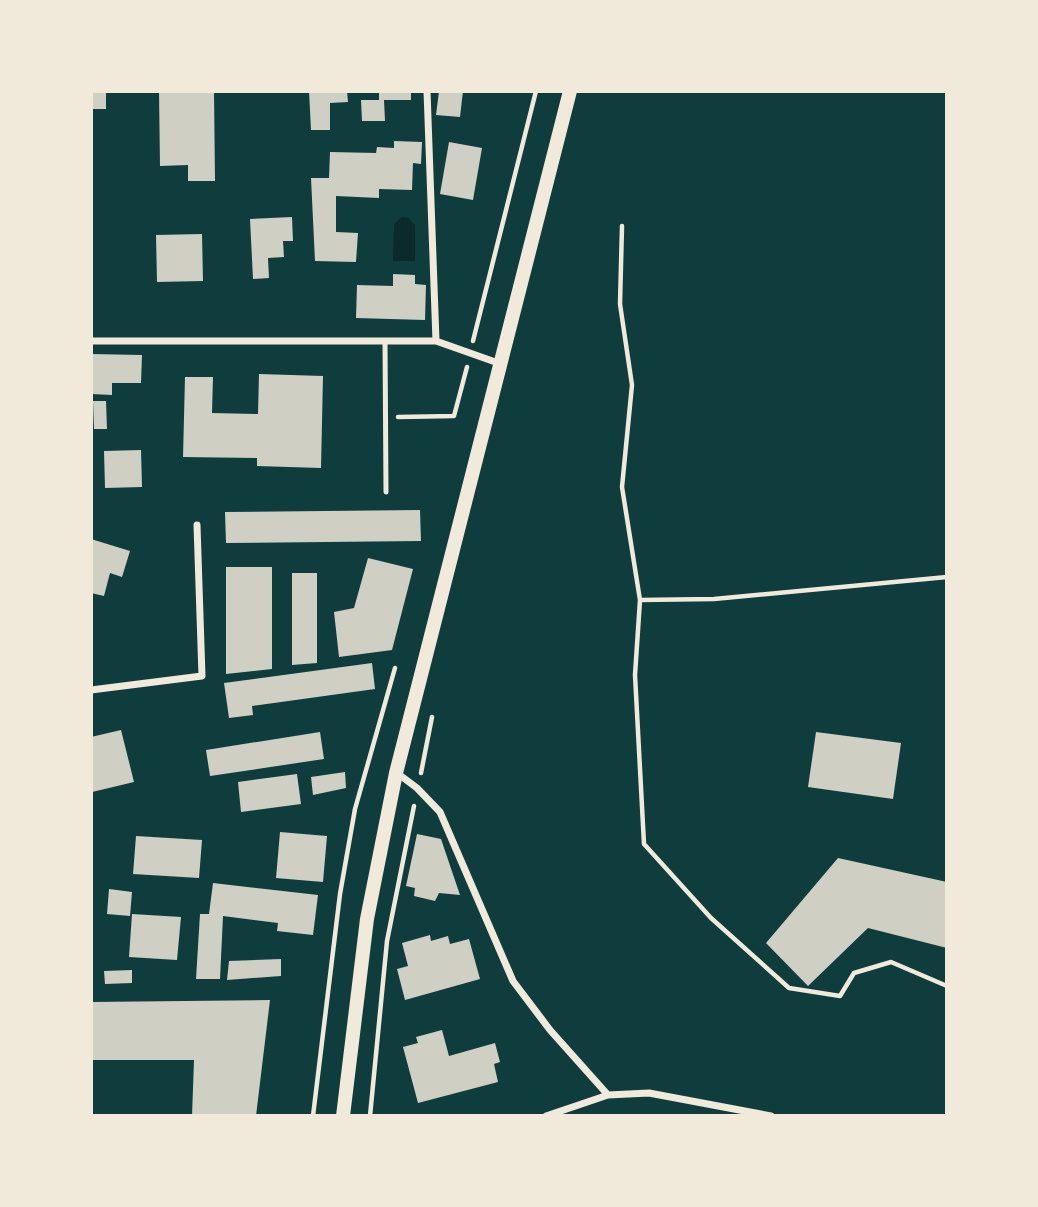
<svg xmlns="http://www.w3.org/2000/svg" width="1038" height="1207" font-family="'DejaVu Sans',sans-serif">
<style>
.water{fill:#0a2a2b}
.building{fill:#cfcfc3}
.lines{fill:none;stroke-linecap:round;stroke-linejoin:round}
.path{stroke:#f1e9da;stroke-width:4.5}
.service{stroke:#f1e9da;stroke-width:5}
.minor{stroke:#f1e9da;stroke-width:7}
.secondary{stroke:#f1e9da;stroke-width:14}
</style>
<rect width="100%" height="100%" fill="#0f3d3e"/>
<path class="water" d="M402 217 409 218 415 225V261H393L394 224Z"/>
<path class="building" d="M91 91H106V109H91Z
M159 91H214L215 181H188V165L160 166Z
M309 91H347L348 102 330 103V130H311Z
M379 91H411V100H384L385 121H362L361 100H379Z
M439 91H463L460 117 436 115Z
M394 141 422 142 421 164 413 163 412 190 379 189V198L336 196V232L358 233 356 262 315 261 311 178H329L330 152 376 153 377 147 394 148Z
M449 142 482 148 473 200 440 194Z
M292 217 293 241H283L284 257 268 258 269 278 253 279 250 219Z
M202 234 203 281 157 282 156 235Z
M393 274 415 275V284L426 285 425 320 356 318 357 285 393 286Z
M91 354 142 355 141 383H112V395L91 394Z
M259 374 323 376 321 468 257 466V458L183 457 185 377H213L212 413 258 414Z
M93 401H106L107 429H94Z
M141 450 142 487 105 488 104 451Z
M420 510 421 541 226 543 225 512Z
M91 539 130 551 122 577 110 573 104 596 91 593Z
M368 558 413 569 392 650 339 657 334 612 354 608Z
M226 567H272V669L226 674Z
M292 573H317V663L292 665Z
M372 663 375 689 252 706 253 715 229 718 224 683Z
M121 730 134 782 92 792 91 737Z
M320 732 324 759 210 776 206 750Z
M816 732 901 743 893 799 808 787Z
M345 772 346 788 313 795 311 777Z
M297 774 301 804 241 812 238 782Z
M280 832 327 836 323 882 276 878Z
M417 834 441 839 460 895 439 893 435 901 414 896 415 888 406 886Z
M136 836 202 840 199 878 133 874Z
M838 858 947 882V948L868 928 808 986 766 943Z
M213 883 318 895 313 935 277 931 278 923 223 916 220 979H196L200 914H209Z
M109 889 132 892 130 916 107 914Z
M132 914 181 917 177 960 129 957Z
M430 935 431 941 448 936 450 944 469 939 480 979 405 1000 397 969 408 966 402 943Z
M281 959V976L227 980 229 961Z
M132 970V983L105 984 104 971Z
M270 1000 256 1116H192L194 1060H91V1002Z
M442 1030 449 1056 495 1043 500 1062 494 1064 498 1082 418 1103 403 1047 418 1043 416 1037Z"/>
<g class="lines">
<path class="path" d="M622 226 620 304 632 385 622 487 640 600 635 675 644 844 711 918 789 988 840 996 854 973 891 962 947 986
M473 341 536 91
M398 417 454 416 467 367
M640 600 714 599 947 577
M421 773 432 717
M313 1116 340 894 355 809 395 668
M370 1116 387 941 414 806"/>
<path class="service" d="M385 341 386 492"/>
<path class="minor" d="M427 91 436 341
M91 341H436L501 364
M91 690 202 676 197 525
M397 773 417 788 440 812 513 981 550 1030 608 1095
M546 1116 608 1095 649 1093 771 1116"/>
<path class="secondary" d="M343 1116 367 919 396 773 570 91"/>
</g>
<rect width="1038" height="1207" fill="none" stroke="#f1e9da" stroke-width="186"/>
</svg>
